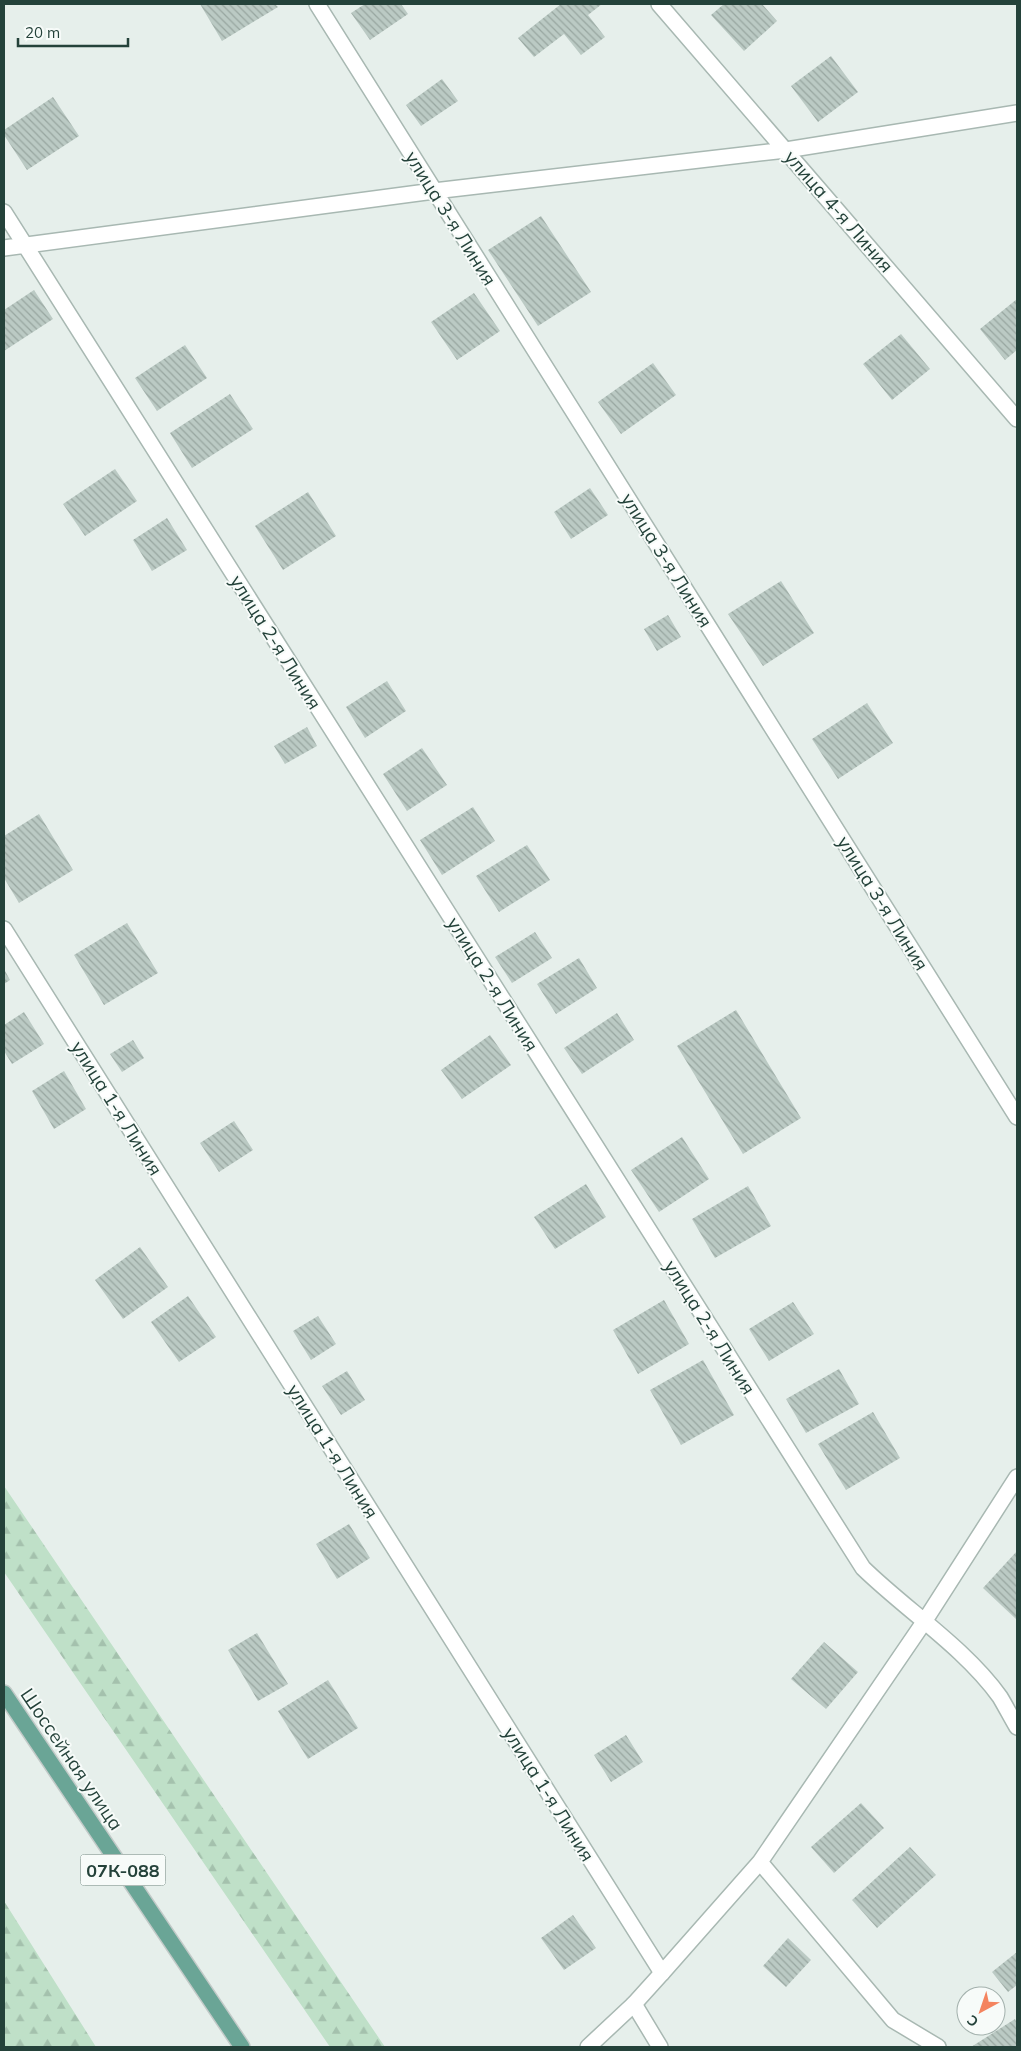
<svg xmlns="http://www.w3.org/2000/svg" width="1021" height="2051" font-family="Mulish,sans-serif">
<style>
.forest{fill:url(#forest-firs)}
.building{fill:url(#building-back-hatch)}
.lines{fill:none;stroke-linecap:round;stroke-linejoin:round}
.service-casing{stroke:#a8b8b2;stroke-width:18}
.minor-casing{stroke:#a8b8b2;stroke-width:18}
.primary-casing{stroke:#c2cac8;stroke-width:18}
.service{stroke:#fff;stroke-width:15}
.minor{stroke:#fff;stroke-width:15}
.primary{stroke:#6aa596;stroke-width:15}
.labels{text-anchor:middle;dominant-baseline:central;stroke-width:4;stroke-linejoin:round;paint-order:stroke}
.shield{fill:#f7fbf9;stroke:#637a73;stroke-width:1}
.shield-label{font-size:18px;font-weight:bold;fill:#24423a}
.street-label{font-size:19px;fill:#24423a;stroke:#f7fbf9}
</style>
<defs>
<pattern id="forest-firs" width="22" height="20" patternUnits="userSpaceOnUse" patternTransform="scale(1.25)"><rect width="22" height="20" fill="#bfe0c8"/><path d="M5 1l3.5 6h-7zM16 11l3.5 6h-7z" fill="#a4c1ad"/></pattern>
<pattern id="building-back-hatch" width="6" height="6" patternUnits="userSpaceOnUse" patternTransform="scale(1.25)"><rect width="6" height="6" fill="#bbcac4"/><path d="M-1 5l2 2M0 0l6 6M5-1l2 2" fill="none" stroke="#98a6a0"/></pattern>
</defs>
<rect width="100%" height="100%" fill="#e6efeb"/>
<path class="forest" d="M4 1486 385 2047H330L4 1572Z
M4 1901 96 2047H4Z"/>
<path class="building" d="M200 4H275L278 7 222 41Z
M365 4H401L408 14 370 40 351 13Z
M561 4H602L588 15 605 37 581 55 564 34 534 57 518 38Z
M724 4H762L777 21 744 51 711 15Z
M831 56 858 92 818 122 791 86Z
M442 79 458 101 421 126 406 105Z
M53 97 79 136 27 170 4 135V130Z
M541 216 591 292 538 326 488 250Z
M34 290 53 319 4 351V310Z
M474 293 500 331 457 360 431 322Z
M1017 299V350L1005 360 980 329Z
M901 334 930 369 892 400 863 364Z
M185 345 207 378 157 411 135 378Z
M653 363 676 395 621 434 598 402Z
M230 394 253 429 192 468 170 433Z
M115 469 137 501 85 536 63 504Z
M590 488 608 515 571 539 554 512Z
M308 492 336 536 283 570 255 526Z
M167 518 187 550 152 571 133 540Z
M781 581 814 633 763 666 728 614Z
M668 615 681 637 657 651 644 629Z
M387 681 406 711 365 738 346 707Z
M867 703 893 743 838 779 812 739Z
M307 727 317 746 285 764 274 746Z
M422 748 447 785 407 811 383 774Z
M473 807 495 841 442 875 420 840Z
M39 814 73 870 19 903 4 878V836Z
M527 845 550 880 499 912 476 876Z
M127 923 158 973 104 1005 74 955Z
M535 932 552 958 512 983 495 957Z
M579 958 597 988 556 1014 537 984Z
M4 969 10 980 4 984Z
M736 1010 801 1118 743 1154 677 1046Z
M24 1012 44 1044 12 1064 4 1051V1025Z
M617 1013 634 1040 582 1074 564 1048Z
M490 1035 511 1065 462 1099 441 1070Z
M133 1040 144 1058 122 1072 110 1054Z
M64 1071 86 1109 54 1129 32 1091Z
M234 1121 253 1150 219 1172 200 1143Z
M682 1137 709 1179 659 1212 631 1170Z
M586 1184 606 1217 555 1249 534 1217Z
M748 1186 771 1226 715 1258 692 1219Z
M140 1247 168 1287 123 1319 95 1280Z
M188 1296 216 1337 179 1362 151 1322Z
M664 1300 689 1344 638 1374 613 1330Z
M793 1302 814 1334 769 1361 749 1329Z
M318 1316 336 1344 311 1360 293 1331Z
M703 1360 734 1415 681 1445 650 1390Z
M839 1369 859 1404 806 1433 786 1399Z
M347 1371 365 1400 341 1415 322 1386Z
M873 1412 900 1458 846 1490 818 1444Z
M349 1524 370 1558 337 1579 316 1544Z
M1017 1551V1620L983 1588Z
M257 1633 288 1684 258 1701 228 1650Z
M824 1642 858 1672 826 1709 791 1679Z
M328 1680 358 1728 308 1759 278 1711Z
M626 1735 643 1762 611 1782 594 1755Z
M861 1803 884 1828 834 1873 811 1847Z
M910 1847 936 1875 877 1928 852 1900Z
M573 1915 596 1948 564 1970 541 1938Z
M788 1938 811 1960 786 1987 763 1966Z
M1017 1952V1985L1008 1992 992 1972Z
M1015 2019 1017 2024V2047H971Z"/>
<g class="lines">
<g class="service-casing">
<path id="service" d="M588 2047 634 2004 662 1973"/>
</g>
<g class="minor-casing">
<path id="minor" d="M317 4 1017 1117
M659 4 1017 419
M4 212 863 1568C906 1610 965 1648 1000 1697 1006 1707 1011 1717 1017 1727
M4 248 434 191 786 150 1017 113
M4 929 662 1973 760 1862 924 1622 1017 1477
M760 1862 893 2020 938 2047
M634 2004 660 2047"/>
</g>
<g class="primary-casing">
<path id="primary" d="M4 1693 242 2047"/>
</g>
<use href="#service" class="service"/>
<use href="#minor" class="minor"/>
<use href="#primary" class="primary"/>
</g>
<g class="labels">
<rect class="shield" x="80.5" y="1854.5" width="85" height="31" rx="4"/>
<g class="shield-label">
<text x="123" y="1870">07К-088</text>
</g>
<g class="street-label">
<text transform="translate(839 211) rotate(49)">улица 4-я Линия</text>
<text transform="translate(451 218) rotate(58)">улица 3-я Линия</text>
<text transform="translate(667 560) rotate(58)">улица 3-я Линия</text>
<text transform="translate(276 642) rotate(58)">улица 2-я Линия</text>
<text transform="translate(883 903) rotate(58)">улица 3-я Линия</text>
<text transform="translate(493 984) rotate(58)">улица 2-я Линия</text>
<text transform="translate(117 1108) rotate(58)">улица 1-я Линия</text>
<text transform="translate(710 1327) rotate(58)">улица 2-я Линия</text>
<text transform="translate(333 1451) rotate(58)">улица 1-я Линия</text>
<text transform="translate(72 1759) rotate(56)">Шоссейная улица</text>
<text transform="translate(549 1794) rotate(58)">улица 1-я Линия</text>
</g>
</g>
<rect width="1021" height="2051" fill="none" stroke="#24423a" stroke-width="10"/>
<g transform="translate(981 2011) rotate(220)"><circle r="24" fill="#f7fbf9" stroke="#a3b1ad"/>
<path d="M0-4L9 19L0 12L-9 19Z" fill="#f4845f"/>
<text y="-8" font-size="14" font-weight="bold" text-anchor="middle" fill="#24423a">С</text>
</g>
<path d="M18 38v8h110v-8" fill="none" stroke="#24423a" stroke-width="2.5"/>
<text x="25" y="38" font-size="15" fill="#24423a" stroke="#f7fbf9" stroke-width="4" paint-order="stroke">20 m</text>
</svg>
